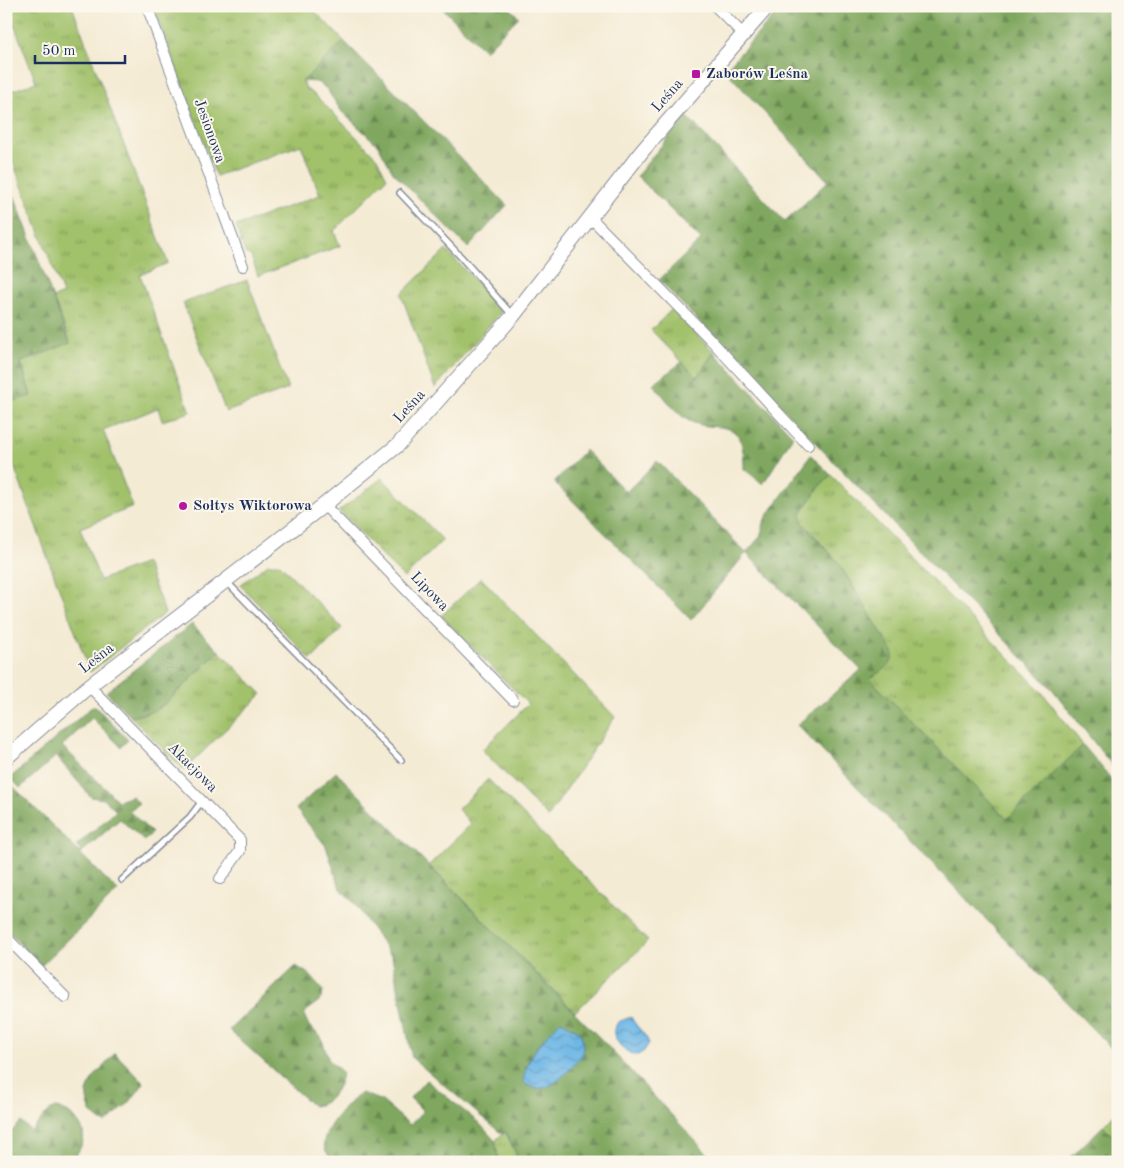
<svg xmlns="http://www.w3.org/2000/svg" width="1124" height="1168" font-family="'Old Standard TT',serif">
<style>
.grass{fill:url(#grass-tufts);stroke:#5e7864}
.forest{fill:url(#forest-firs);stroke:#4e6b5e;fill-rule:evenodd}
.water{fill:url(#water-waves);stroke:#4473a2}
.lines{fill:none;stroke-linecap:round;stroke-linejoin:round}
.lane-casing{stroke:#888d99;stroke-width:8}
.street-casing{stroke:#888d99;stroke-width:12}
.secondary-casing{stroke:#888d99;stroke-width:16}
.lane{stroke:#fff;stroke-width:5}
.street{stroke:#fff;stroke-width:10}
.secondary{stroke:#fff;stroke-width:14}
.poi-dot{fill:#b5179e;stroke:#fbf7ec;stroke-width:2}
.labels{text-anchor:middle;dominant-baseline:central;stroke-width:4;stroke-linejoin:round;paint-order:stroke}
.poi-label{font-size:15px;font-weight:bold;fill:#1b2f5e;stroke:#fbf7ec;text-anchor:start}
.street-label{font-size:15px;fill:#1b2f5e;stroke:#fbf7ec}
</style>
<defs>
<pattern id="grass-tufts" width="24" height="20" patternUnits="userSpaceOnUse" patternTransform="scale(1.25)"><rect width="24" height="20" fill="#a1c16a"/><path d="M3 7l-1-3M5 7V3M7 7l1-3M15 17l-1-3M17 17v-4M19 17l1-3" fill="none" stroke="#829d5a"/></pattern>
<pattern id="forest-firs" width="22" height="20" patternUnits="userSpaceOnUse" patternTransform="scale(1.25)"><rect width="22" height="20" fill="#80a75e"/><path d="M5 1l3.5 6h-7zM16 11l3.5 6h-7z" fill="#688851"/></pattern>
<pattern id="water-waves" width="16" height="10" patternUnits="userSpaceOnUse" patternTransform="scale(1.25)"><rect width="16" height="10" fill="#6db7e6"/><path d="M0 5q4-4 8 0t8 0" fill="none" stroke="#5995be"/></pattern>
</defs>
<rect width="100%" height="100%" fill="#fbf7ec"/>
<filter id="ink" filterUnits="userSpaceOnUse"><feTurbulence type="fractalNoise" baseFrequency=".02" numOctaves="2"/><feDisplacementMap in="SourceGraphic" scale="10" xChannelSelector="R" yChannelSelector="G"/><feConvolveMatrix kernelMatrix="1 2 1 2 8 2 1 2 1" color-interpolation-filters="sRGB"/></filter>
<filter id="wash" filterUnits="userSpaceOnUse"><feTurbulence type="fractalNoise" baseFrequency=".0096" numOctaves="4" result="noise"/><feDisplacementMap in="SourceGraphic" scale="20" xChannelSelector="R" yChannelSelector="G"/><feGaussianBlur stdDeviation="1.12" result="paint"/><feColorMatrix in="noise" values="0 0 0 0 0 0 0 0 0 0 0 0 0 0 0 0 0 1.4 0 .05"/><feComposite in="paint" operator="in"/></filter>
<g filter="url(#wash)">
<rect width="100%" height="100%" fill="#f4ebd4"/>
<path class="grass" d="M7 6H72L168 263 140 275 190 412 162 421 158 408 103 430 133 507 80 528 100 580 146 563 165 613 90 672 6 445V403L31 395 21 362 70 342 53 298 63 294 6 144V93L36 82Z
M153 6H310L344 41 303 81 306 89 315 95 377 158 387 178 334 231 340 246 258 276 251 256 245 253 236 226 320 195 301 145 216 176Z
M446 250 503 310 435 388 401 294Z
M247 280 288 389 226 412 183 303Z
M672 309 714 352 697 377 651 330Z
M831 475 1041 691 1083 745 1008 820 869 679 889 665 893 652 838 562 802 522 800 514 821 484Z
M382 478 443 540 404 578 339 511Z
M268 564H280L342 628 311 660 240 585Z
M481 578 615 717 548 817 482 750 528 704 441 616Z
M219 651 262 694 184 770 131 717 145 714 167 702Z
M488 779 648 941 575 1012 429 865 471 824 458 809Z
M1118 1110V1141L1103 1126Z
M505 1131 520 1162H499L495 1141Z
M667 1155 674 1162H639L649 1156Z"/>
<path class="forest" d="M440 6H508L519 17 485 51Z
M783 6H1118V773L1053 690 659 280 701 240 637 176 686 115 785 222 828 181 725 70Z
M344 41 507 205 468 248 393 172 378 145 342 112 326 88 317 82 303 81Z
M6 174 70 343 21 362 31 396 6 403Z
M714 352 793 436 763 484 744 469C745 409 715 437 686 419 674 411 663 395 653 384L682 362 697 377Z
M585 450 626 492 657 461 746 553 760 537 765 519 811 455 831 475 821 484 801 514 802 522 838 562 893 652C895 666 879 671 870 679L1007 819 1083 745 1118 787V1055L797 725 861 670 746 553 691 620 554 482Z
M192 624 219 651 167 702 156 710 131 717 106 692Z
M94 705 128 740 121 747 92 718 62 746 118 801 132 796 139 803 129 811 152 833 144 841 120 819 82 852 76 846 116 811 104 799 91 797 56 756 20 788 10 778Z
M336 772 600 1038 715 1162H674L667 1155 649 1156 639 1162H520L506 1132 502 1134 412 1058 392 957 355 904 340 888 326 846 296 809ZM580 1032 583 1046 525 1067 539 1043Z
M6 779 118 891 41 966 6 930Z
M296 966 309 974 323 990C323 1005 310 1003 304 1015L309 1026 321 1037 329 1060 342 1072C341 1087 329 1105 313 1106L229 1030Z
M115 1053 144 1083 129 1103 106 1123C98 1120 92 1116 89 1107 80 1084 102 1070 115 1053Z
M426 1080 479 1123 495 1141 499 1162H335C330 1157 325 1152 324 1145 323 1128 348 1102 361 1093L382 1101 410 1125 423 1111 410 1098Z
M55 1108C69 1109 87 1126 83 1141 81 1148 76 1155 72 1162H6V1137L21 1122 31 1131 48 1112Z
M1103 1126 1118 1141V1162H1066Z"/>
<path class="water" d="M631 1017C636 1027 645 1033 649 1043L644 1051 638 1055C623 1053 608 1037 618 1022Z
M561 1021 580 1032 583 1042 582 1056C566 1072 547 1101 523 1082 527 1055 543 1039 561 1021Z"/>
</g>
<g filter="url(#ink)">
<g class="lines">
<g class="lane-casing">
<path id="lane" d="M400 193 461 257 513 316
M227 582 401 760
M122 880 190 817 202 801"/>
</g>
<g class="street-casing">
<path id="street" d="M147 6 243 266
M715 6 743 34
M590 217 709 338 808 445
M324 505 513 700
M89 686 240 840V851L220 879
M6 937 65 997"/>
</g>
<g class="secondary-casing">
<path id="secondary" d="M6 758 89 686 324 505 398 445 513 316 643 150 768 6"/>
</g>
<use href="#lane" class="lane"/>
<use href="#street" class="street"/>
<use href="#secondary" class="secondary"/>
</g>
</g>
<g class="poi-dot">
<rect x="691" y="69" width="10" height="10" rx="2.5"/>
<circle cx="183" cy="506" r="5"/>
</g>
<g class="labels">
<g class="poi-label">
<text x="706" y="74">Zaborów Leśna</text>
<text x="193" y="506">Sołtys Wiktorowa</text>
</g>
<g class="street-label">
<text transform="translate(668 96) rotate(-49)">Leśna</text>
<text transform="translate(209 131) rotate(70)">Jesionowa</text>
<text transform="translate(410 407) rotate(-48)">Leśna</text>
<text transform="translate(429 592) rotate(46)">Lipowa</text>
<text transform="translate(97 659) rotate(-38)">Leśna</text>
<text transform="translate(192 768) rotate(45)">Akacjowa</text>
</g>
</g>
<rect width="1124" height="1168" fill="none" stroke="#fbf7ec" stroke-width="25"/>
<path d="M35 55v8h90v-8" fill="none" stroke="#1b2f5e" stroke-width="2.5"/>
<text x="42" y="55" font-size="15" fill="#1b2f5e" stroke="#fbf7ec" stroke-width="4" paint-order="stroke">50 m</text>
</svg>
